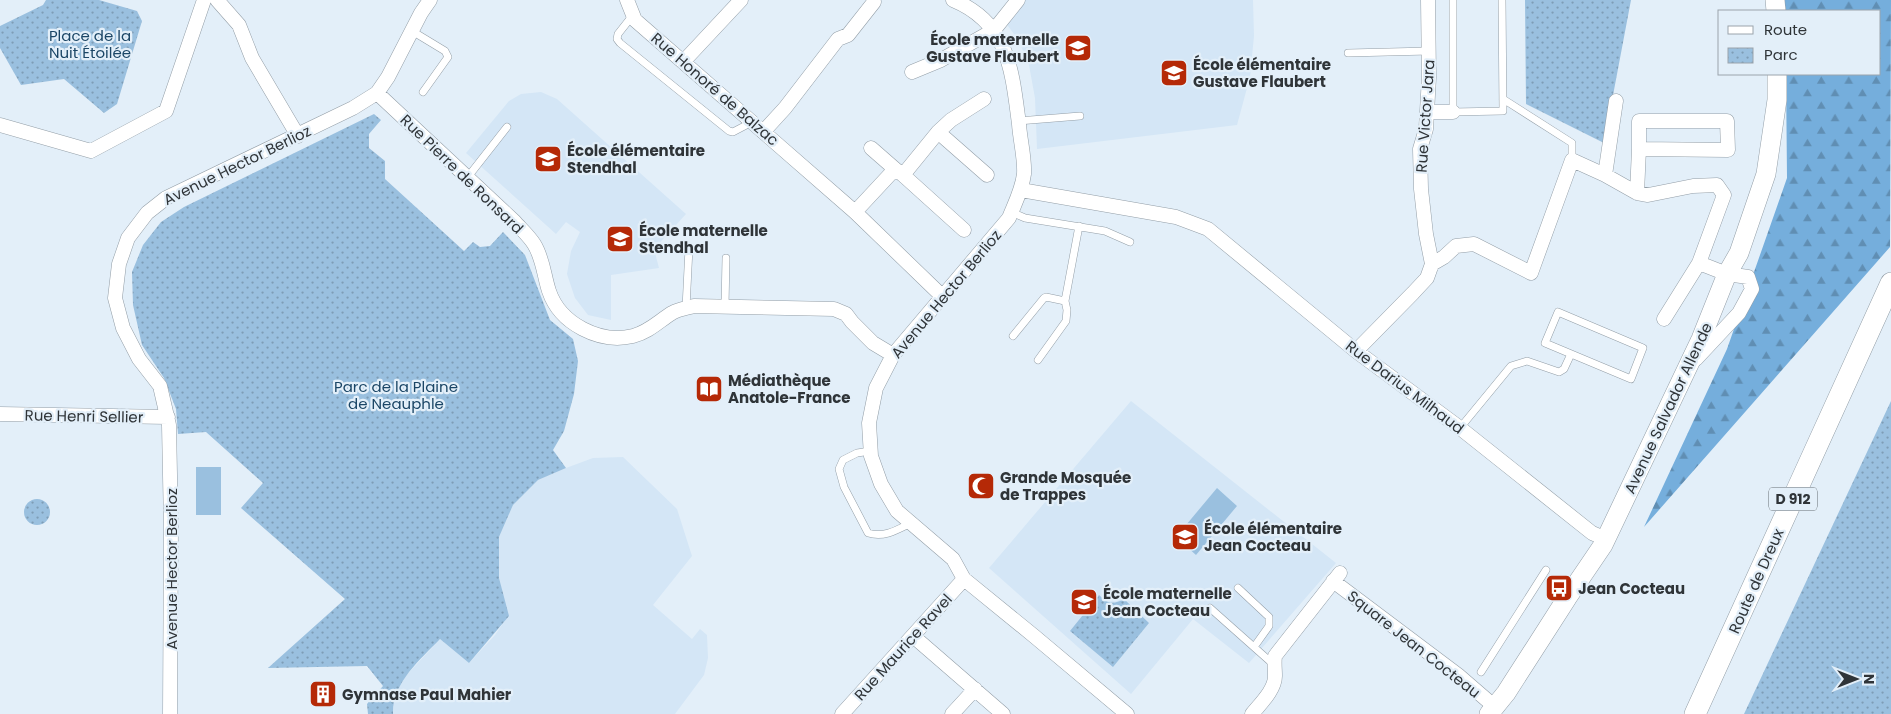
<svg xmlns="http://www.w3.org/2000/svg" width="1891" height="714" font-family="Poppins,sans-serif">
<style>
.built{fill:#d4e6f6}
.grass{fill:#9ac0df}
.forest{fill:url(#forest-firs)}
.park{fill:url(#park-dots)}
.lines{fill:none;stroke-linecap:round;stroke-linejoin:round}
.lane-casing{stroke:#939ea7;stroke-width:8}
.street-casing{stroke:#939ea7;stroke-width:15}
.secondary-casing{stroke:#939ea7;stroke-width:20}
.primary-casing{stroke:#939ea7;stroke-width:22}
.lane{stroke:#fff;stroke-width:7}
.street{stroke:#fff;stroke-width:14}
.secondary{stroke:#fff;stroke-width:19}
.primary{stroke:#fff;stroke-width:21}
.labels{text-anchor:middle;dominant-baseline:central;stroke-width:4.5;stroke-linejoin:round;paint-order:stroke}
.shield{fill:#e3eff9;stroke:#656c72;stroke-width:1}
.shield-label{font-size:14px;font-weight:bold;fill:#2f3438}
.park-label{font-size:15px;fill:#1b4666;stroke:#e3eff9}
.poi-label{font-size:15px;font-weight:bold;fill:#2f3438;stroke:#e3eff9;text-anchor:start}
.street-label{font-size:15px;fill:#2f3438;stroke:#e3eff9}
</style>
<defs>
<pattern id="forest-firs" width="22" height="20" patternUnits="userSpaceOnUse" patternTransform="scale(1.25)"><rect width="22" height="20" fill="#75aedc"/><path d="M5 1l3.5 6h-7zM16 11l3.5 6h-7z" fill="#608eb3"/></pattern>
<pattern id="park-dots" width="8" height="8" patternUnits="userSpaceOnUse" patternTransform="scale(1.25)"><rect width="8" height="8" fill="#9ac0df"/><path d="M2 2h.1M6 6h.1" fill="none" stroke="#7e9db6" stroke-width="1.8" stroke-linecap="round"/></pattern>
</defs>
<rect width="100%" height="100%" fill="#e3eff9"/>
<path class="built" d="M1024 0H1253L1254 36 1250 77 1237 125 1037 149 1035 98 1029 65 1018 39 1004 21Z
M541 92 557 99 686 214 654 249 659 268 611 275V320L588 315 575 298 567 274 571 251 580 232 566 222 556 234 466 153 509 101 521 94Z
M1131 401 1336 563 1249 663 1193 619 1131 694 989 568Z
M623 457 677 509 692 556 653 605 692 639 700 629 707 635 708 658 704 675 675 714H393L392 706 402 680 440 639 469 663 495 635 508 616 499 578V537L513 505 538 480 566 468 593 458Z"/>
<path class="grass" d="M196 467H221V515H196Z
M1217 488 1237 506 1196 555 1176 537Z"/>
<path class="forest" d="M1784 0H1891L1890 247 1644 527 1727 349 1787 178 1786 74H1880V11H1786Z"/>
<path class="park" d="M46 0H99L137 11 142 21 117 104 104 113 64 79 21 85 0 48V26L43 5Z
M1525 0H1631L1604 143 1526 104Z
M374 114 381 120 369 134V148L385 161V179L464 251 473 242 480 247 490 246 503 232 525 255 550 320 573 339 578 361 574 394 564 431 553 450 566 468 538 480 513 505 499 537V578L509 616 469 663 440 639C420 660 392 683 393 714H368L367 704 383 686 367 666 268 668 345 599 241 508 263 483 206 432 178 434 176 409 164 378 142 345 133 305 132 272 143 245 161 222 184 207Z
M1891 401V714H1744Z
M24 512a13 13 0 1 1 26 0a13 13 0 1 1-26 0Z
M1099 595C1108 604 1113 605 1124 599L1149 623 1113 667 1070 631Z"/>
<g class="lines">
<g class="lane-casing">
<path id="lane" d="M1453 0V112L1503 111 1502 0
M633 15 618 34 617 39 620 43 729 131 733 132 752 122
M412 31 445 51 448 57 423 92
M1348 53 1429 51
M1503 99 1572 143V160
M1018 121 1080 116
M467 178 507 127
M1011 212 1025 218 1105 231 1130 242
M725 306 726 258
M686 308 689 248
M1558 312 1643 348 1631 379 1545 343Z
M1013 336 1044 298 1046 297 1065 301
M1038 360 1066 321 1067 310 1065 301 1079 226
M1460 428 1511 366 1527 361 1559 372 1564 369 1571 354
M871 451 857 453 843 460 839 469 844 487 868 533C884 538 897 530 911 523
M1238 588 1269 617V626L1254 647
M1210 608 1273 664
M1481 672 1546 570"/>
</g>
<g class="street-casing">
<path id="street" d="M217 0 239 25 252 58 298 136
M627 0 635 20 855 212 942 296
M953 0C1009 23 1012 71 1019 124 1020 140 1025 158 1024 174 1022 190 1015 203 1009 218L893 355 876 388 869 423 871 456 881 484 897 511 953 559 964 579 1034 636 1127 714
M683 62 741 0
M912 72 941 60 994 30 1018 0
M377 93 514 221C520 228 529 236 534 244 543 258 544 276 549 291 560 324 600 344 633 336 649 332 659 321 672 313 679 309 687 308 694 306L834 309 846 314 852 322 873 343 893 355
M1427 112H1453
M0 125 91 151 166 111 204 0
M764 131 785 108 838 39 848 35 874 2
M938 132 987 175
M871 148 895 169
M903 175 964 230
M1605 175 1616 101
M1021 190 1176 217 1208 229 1356 351 1460 428 1592 533 1606 539
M1637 193 1639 149 1728 150 1727 121H1639V149
M855 212 895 169 903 175 938 132 951 120 984 99
M1432 264 1444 257 1456 246 1474 244 1531 273 1572 160 1605 175 1637 193 1648 195 1693 186 1717 185 1724 195 1699 263 1664 319
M1356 351 1413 293 1427 278 1432 264 1426 234 1421 189 1420 149 1426 129 1427 112 1429 77 1428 0
M1696 359 1739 313 1752 289 1748 277 1727 274 1699 263
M0 414 168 417
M1333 581 1458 675 1495 707
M913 636 1003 714
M170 714 171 525 169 425 160 386 139 359 123 328 115 298 119 264 128 238 147 213 166 198 353 108 377 93 388 77 421 13 430 0
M842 714 964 579
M952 714 975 689
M1252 714C1260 704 1275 690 1275 676 1275 669 1274 663 1275 656L1340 573"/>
</g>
<g class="secondary-casing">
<path id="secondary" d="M1775 0 1776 11
M1489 714 1506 693 1567 598 1603 545 1701 339 1727 274 1739 253 1766 174 1777 100V74"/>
</g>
<g class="primary-casing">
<path id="primary" d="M1695 714 1891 283"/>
</g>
<use href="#lane" class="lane"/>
<use href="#street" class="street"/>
<use href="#secondary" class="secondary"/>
<use href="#primary" class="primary"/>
</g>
<defs>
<g id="school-square" transform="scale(1.4375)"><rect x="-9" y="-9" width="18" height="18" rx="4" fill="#b52907" stroke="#e3eff9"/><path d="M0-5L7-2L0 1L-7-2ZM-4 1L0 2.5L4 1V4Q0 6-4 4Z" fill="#fff"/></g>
<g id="library-square" transform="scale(1.4375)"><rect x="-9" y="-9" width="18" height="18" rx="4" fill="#b52907" stroke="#e3eff9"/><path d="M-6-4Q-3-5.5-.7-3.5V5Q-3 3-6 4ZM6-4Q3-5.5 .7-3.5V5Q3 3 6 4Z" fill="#fff"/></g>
<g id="mosque-square" transform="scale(1.4375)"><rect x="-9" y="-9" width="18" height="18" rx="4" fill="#b52907" stroke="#e3eff9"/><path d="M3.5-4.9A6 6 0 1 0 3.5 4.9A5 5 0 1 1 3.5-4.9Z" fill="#fff"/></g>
<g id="bus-square" transform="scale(1.4375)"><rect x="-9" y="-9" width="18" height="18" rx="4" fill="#b52907" stroke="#e3eff9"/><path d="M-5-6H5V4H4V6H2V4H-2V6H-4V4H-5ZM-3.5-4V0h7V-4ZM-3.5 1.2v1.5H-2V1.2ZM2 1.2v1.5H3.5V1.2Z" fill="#fff"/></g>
<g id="building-square" transform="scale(1.4375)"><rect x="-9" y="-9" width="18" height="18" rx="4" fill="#b52907" stroke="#e3eff9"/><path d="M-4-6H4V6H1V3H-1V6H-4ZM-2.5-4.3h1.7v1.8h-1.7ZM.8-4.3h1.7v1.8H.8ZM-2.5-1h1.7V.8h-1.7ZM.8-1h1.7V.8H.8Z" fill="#fff"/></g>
</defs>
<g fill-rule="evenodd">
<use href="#school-square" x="1078" y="48"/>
<use href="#school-square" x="1174" y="73"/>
<use href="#school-square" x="548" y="159"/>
<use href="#school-square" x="620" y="239"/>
<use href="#library-square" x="709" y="389"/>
<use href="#mosque-square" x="981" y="486"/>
<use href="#school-square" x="1185" y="537"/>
<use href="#bus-square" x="1559" y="588"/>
<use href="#school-square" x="1084" y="602"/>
<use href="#building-square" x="323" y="694"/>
</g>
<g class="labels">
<rect class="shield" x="1769" y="487.5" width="48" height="23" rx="4"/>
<g class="shield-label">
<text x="1793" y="499">D 912</text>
</g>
<g class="park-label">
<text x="90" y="35">Place de la<tspan x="90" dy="17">Nuit Étoilée</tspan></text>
<text x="396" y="386">Parc de la Plaine<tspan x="396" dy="17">de Neauphle</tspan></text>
</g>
<g class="poi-label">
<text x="1059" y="39" text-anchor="end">École maternelle<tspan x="1059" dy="17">Gustave Flaubert</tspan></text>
<text x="1193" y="64">École élémentaire<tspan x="1193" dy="17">Gustave Flaubert</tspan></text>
<text x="567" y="150">École élémentaire<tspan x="567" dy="17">Stendhal</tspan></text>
<text x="639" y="230">École maternelle<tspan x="639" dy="17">Stendhal</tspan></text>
<text x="728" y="380">Médiathèque<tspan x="728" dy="17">Anatole-France</tspan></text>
<text x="1000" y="477">Grande Mosquée<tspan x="1000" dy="17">de Trappes</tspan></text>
<text x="1204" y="528">École élémentaire<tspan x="1204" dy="17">Jean Cocteau</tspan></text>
<text x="1578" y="588">Jean Cocteau</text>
<text x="1103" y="593">École maternelle<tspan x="1103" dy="17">Jean Cocteau</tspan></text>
<text x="342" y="694">Gymnase Paul Mahier</text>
</g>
<g class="street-label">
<text transform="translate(715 89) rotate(41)">Rue Honoré de Balzac</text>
<text transform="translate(1425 116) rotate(-86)">Rue Victor Jara</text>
<text transform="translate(237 165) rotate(-26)">Avenue Hector Berlioz</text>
<text transform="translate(462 174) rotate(44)">Rue Pierre de Ronsard</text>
<text transform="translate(946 294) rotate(-50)">Avenue Hector Berlioz</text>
<text transform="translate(1405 387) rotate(37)">Rue Darius Milhaud</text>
<text transform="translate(1668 408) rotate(-65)">Avenue Salvador Allende</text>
<text transform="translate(84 416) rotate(1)">Rue Henri Sellier</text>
<text transform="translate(171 569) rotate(-90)">Avenue Hector Berlioz</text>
<text transform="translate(1756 581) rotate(-66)">Route de Dreux</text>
<text transform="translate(1414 644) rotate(38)">Square Jean Cocteau</text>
<text transform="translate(903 647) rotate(-48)">Rue Maurice Ravel</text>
</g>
</g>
<rect x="1718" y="10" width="162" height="65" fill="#e3eff9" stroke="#9ba4ac"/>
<rect x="1728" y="26" width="25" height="8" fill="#ffffff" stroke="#9ba4ac"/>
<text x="1764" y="35" font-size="15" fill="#2f3438">Route</text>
<rect x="1728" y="48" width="25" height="15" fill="url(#park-dots)" stroke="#9ba4ac"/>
<text x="1764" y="60" font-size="15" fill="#2f3438">Parc</text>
<g transform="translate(1856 679) rotate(90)" stroke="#e3eff9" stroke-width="4" paint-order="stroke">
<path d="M0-4L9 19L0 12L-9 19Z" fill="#2f3438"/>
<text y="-8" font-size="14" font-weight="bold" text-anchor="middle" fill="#2f3438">N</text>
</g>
</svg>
